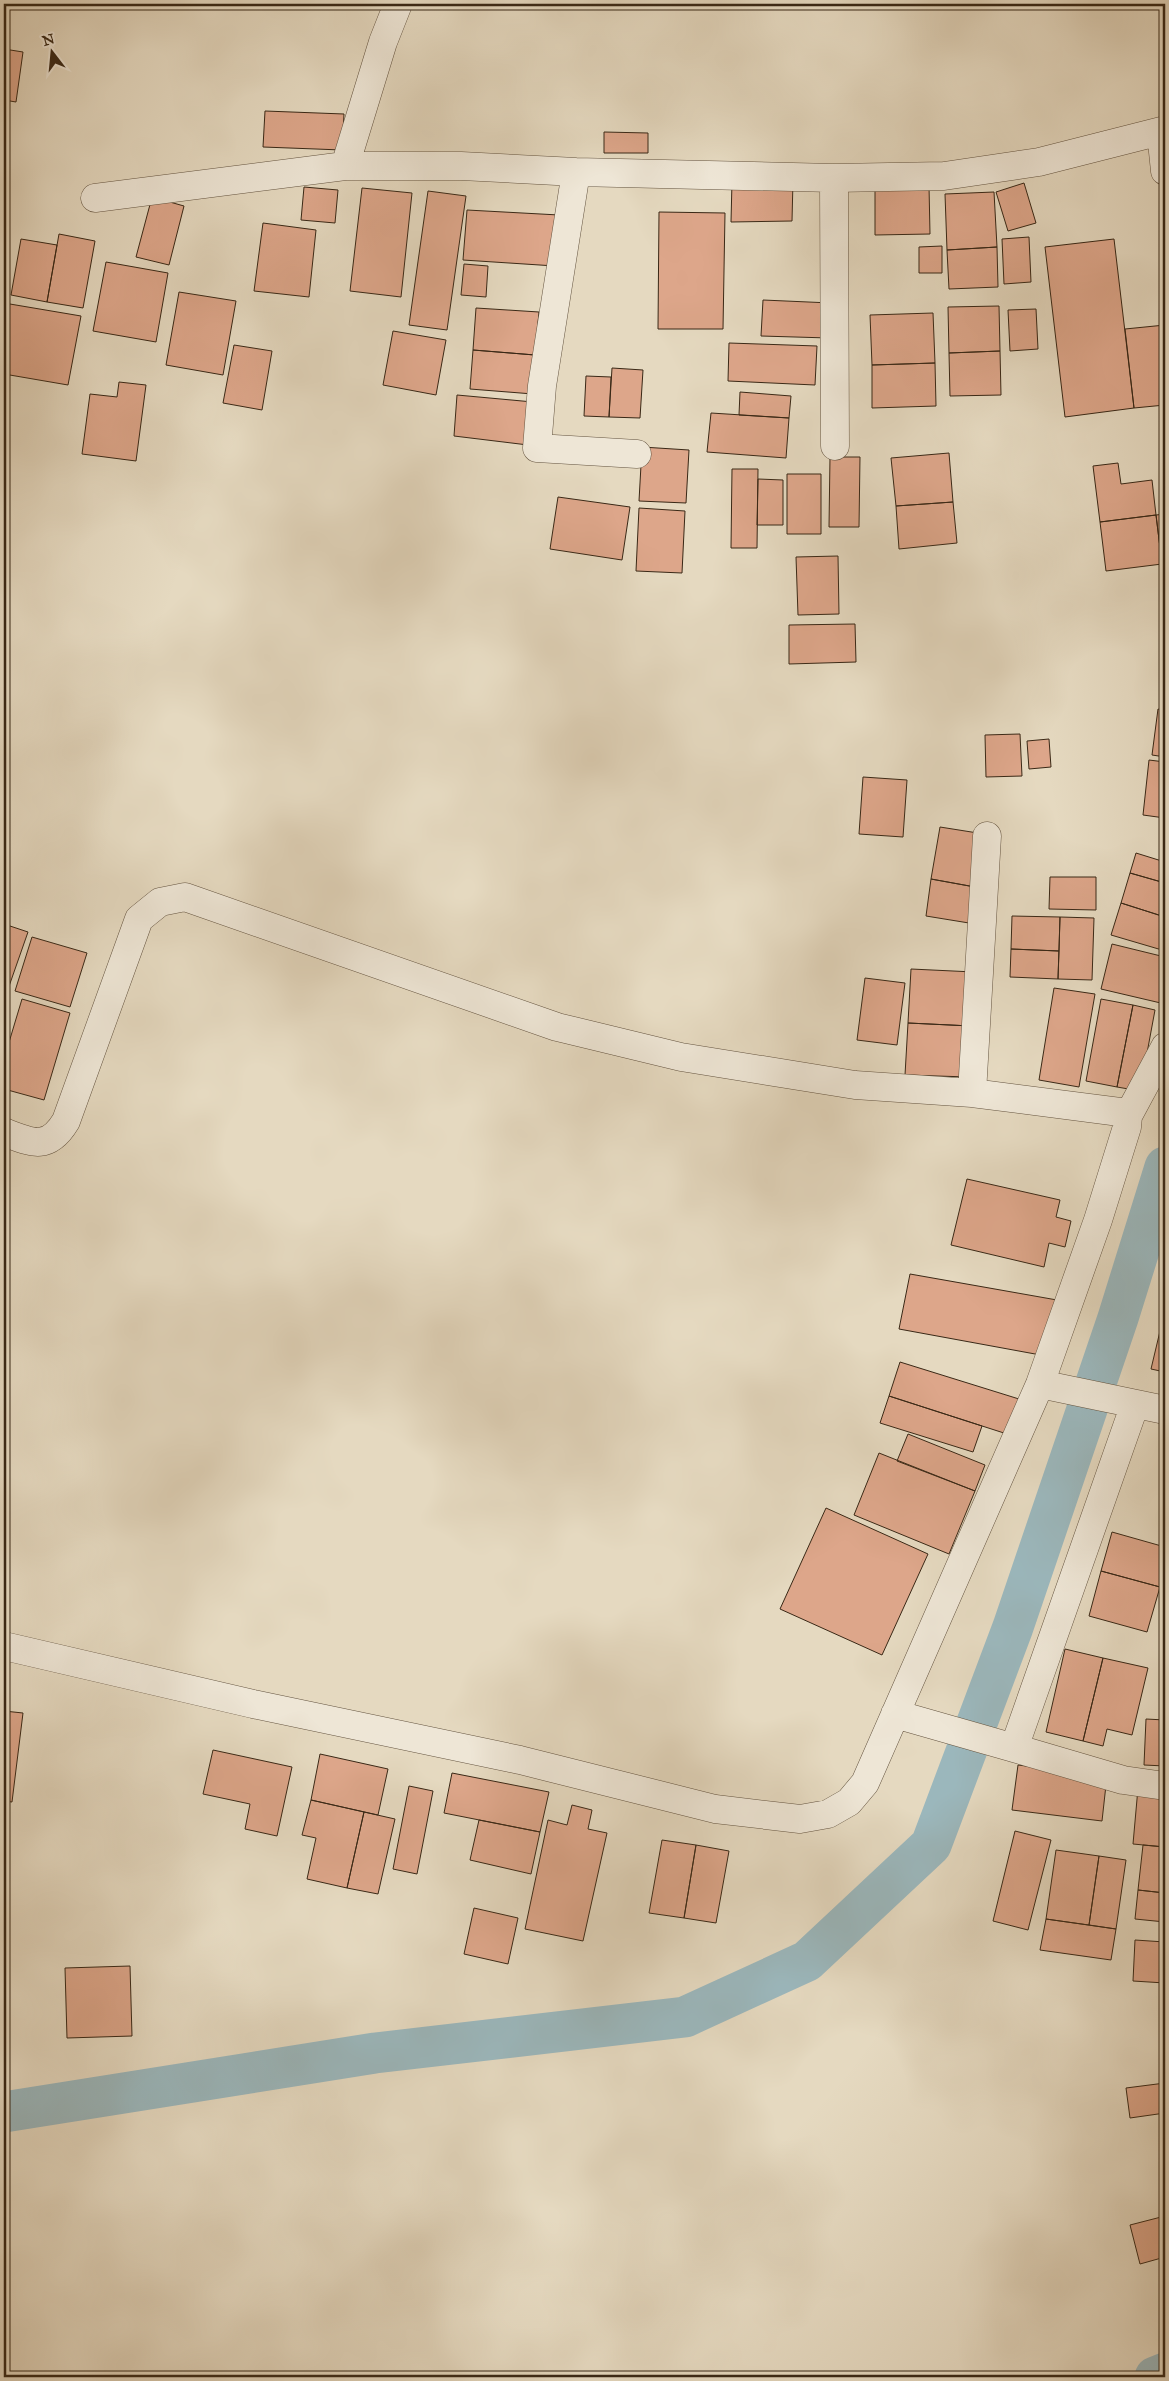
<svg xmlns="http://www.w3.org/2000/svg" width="1169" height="2381" font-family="'IM FELL Great Primer',serif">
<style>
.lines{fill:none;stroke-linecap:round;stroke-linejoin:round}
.canal{stroke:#9bb7bc;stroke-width:41}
.building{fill:#dda68a;stroke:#392816}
.minor-casing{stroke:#645440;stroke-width:29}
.minor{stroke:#eee6d6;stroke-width:28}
</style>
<rect width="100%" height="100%" fill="#e5d9c0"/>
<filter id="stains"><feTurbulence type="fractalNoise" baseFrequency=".004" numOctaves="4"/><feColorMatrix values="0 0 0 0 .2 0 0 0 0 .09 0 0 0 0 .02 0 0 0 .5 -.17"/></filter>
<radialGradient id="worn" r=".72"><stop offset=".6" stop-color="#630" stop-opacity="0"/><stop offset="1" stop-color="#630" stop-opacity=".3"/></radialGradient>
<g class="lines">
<path class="canal" d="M4 2112 375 2053 685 2017 807 1961 931 1845 1013 1627 1118 1318 1165 1167
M1155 2377 1165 2373"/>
</g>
<path class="building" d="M4 49 23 52 16 102 4 100Z
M265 111 344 114 342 150 263 147Z
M604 132 648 133V153H604Z
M793 180 792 221 731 222 732 181Z
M1024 183 1036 223 1008 231 996 192Z
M929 186 930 234 875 235V187Z
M304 187 338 190 335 223 301 220Z
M362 188 412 193 401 297 350 291Z
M428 191 466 196 447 330 409 325Z
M994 192 997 247 947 250 945 194Z
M152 197 184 206 169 265 136 257Z
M467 210 559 215 555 266 463 260Z
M659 212 725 213 723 329H658Z
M263 223 316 230 309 297 254 291Z
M59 234 95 241 83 308 47 302Z
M1029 237 1031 282 1004 284 1002 239Z
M21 239 57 245 47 302 11 295Z
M1114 239 1134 408 1065 417 1045 247Z
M942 246V273H919V247Z
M997 247 998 287 949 289 947 250Z
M106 262 168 273 156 342 93 331Z
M464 264 488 266 486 297 461 295Z
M179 292 236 301 223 375 166 365Z
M763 300 831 303 829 338 761 336Z
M4 303 81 316 68 385 4 374Z
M999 306 1000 351 949 353 948 307Z
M476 308 539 312 535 355 473 350Z
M1036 309 1038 349 1010 351 1008 310Z
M933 313 935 363 872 365 870 315Z
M1165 325V405L1134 408 1125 329Z
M393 331 446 340 436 395 383 385Z
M729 343 817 346 815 385 728 381Z
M234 345 272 351 262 410 223 403Z
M473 350 535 355 533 394 470 389Z
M1000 351 1001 395 950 396 949 353Z
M935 363 936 406 872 408V365Z
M612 368 643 370 640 418 609 417Z
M586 376 611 377 609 417 584 416Z
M119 382 146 385 136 461 82 454 90 394 117 397Z
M740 392 791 396 789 418 739 415Z
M457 395 533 402 528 445 454 436Z
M711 413 789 418 786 458 707 452Z
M642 447 689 450 686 503 639 501Z
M949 453 953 502 896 506 891 458Z
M830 457H860L859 527H829Z
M1118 463 1121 484 1152 480 1156 515 1100 522 1093 466Z
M732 469H758L757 548H731Z
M787 474H821V534H787Z
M758 479 783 480V525H757Z
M558 497 630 507 622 560 550 549Z
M953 502 957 543 899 549 896 506Z
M639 508 685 511 682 573 636 571Z
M1165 514V564H1162L1156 515Z
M1156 515 1162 564 1106 571 1100 522Z
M838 556 839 614 798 615 796 557Z
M855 624 856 662 789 664V625Z
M1158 709 1165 711V757L1152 755Z
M1020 734 1022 776 986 777 985 735Z
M1049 739 1051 767 1029 769 1027 741Z
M1149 760 1165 762V818L1143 815Z
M863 777 907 780 903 837 859 834Z
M940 827 984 834 975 887 931 879Z
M1136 853 1165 862V883L1130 873Z
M1130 873 1165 883V917L1121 903Z
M1050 877H1096V910L1049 909Z
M931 879 975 887 969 923 926 916Z
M1121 903 1165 917V939L1162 950 1111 935Z
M1012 916 1060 917 1059 951 1011 949Z
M1060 917 1094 918 1092 980 1058 979Z
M4 924 28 932 7 992 4 991Z
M32 937 87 953 70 1007 15 991Z
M1112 944 1165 957V1004L1101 989Z
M1011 949 1059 951 1058 979 1010 977Z
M911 969 974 972 971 1026 908 1023Z
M865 978 905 983 897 1045 857 1040Z
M1054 988 1095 994 1079 1087 1039 1080Z
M22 999 70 1013 44 1100 4 1089V1059Z
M1101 999 1133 1005 1117 1087 1086 1081Z
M1133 1005 1155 1010 1140 1091 1117 1087Z
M908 1023 971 1026 969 1077 905 1075Z
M967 1179 1060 1200 1056 1217 1071 1221 1065 1247 1049 1243 1044 1267 951 1245Z
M910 1274 1057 1300 1046 1356 899 1329Z
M1165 1310V1372L1151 1369Z
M900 1362 1019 1399 1007 1434 889 1396Z
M889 1396 982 1426 973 1452 880 1423Z
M908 1434 985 1465 975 1491 897 1461Z
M879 1453 975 1491 949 1554 854 1515Z
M826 1508 928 1554 882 1655 780 1609Z
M1112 1532 1165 1547V1566L1160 1587 1101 1571Z
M1101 1571 1160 1587 1147 1632 1089 1616Z
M1065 1649 1103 1658 1083 1741 1046 1732Z
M1103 1658 1148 1668 1132 1735 1107 1729 1103 1746 1083 1741Z
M4 1711 23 1713 12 1802 4 1801Z
M1146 1719 1165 1720V1766L1144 1765Z
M213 1750 292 1767 277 1836 245 1829 250 1804 203 1794Z
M320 1754 388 1769 378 1815 311 1800Z
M1018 1765 1107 1776 1102 1821 1012 1810Z
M452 1773 549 1792 540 1832 444 1813Z
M409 1786 433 1791 417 1874 393 1869Z
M1138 1788 1165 1791V1847L1133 1844Z
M311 1800 364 1812 347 1888 307 1879 316 1838 302 1835Z
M572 1805 592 1810 588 1829 607 1833 583 1941 525 1929 548 1820 567 1825Z
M364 1812 395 1819 378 1894 347 1888Z
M479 1820 540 1832 531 1874 470 1860Z
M1015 1831 1051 1840 1028 1930 993 1921Z
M662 1840 696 1845 684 1918 649 1913Z
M696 1845 729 1851 716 1923 684 1918Z
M1143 1845 1165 1847V1893L1138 1890Z
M1056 1850 1099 1856 1089 1925 1046 1919Z
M1099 1856 1126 1860 1116 1929 1089 1925Z
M1138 1890 1165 1893V1922L1135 1919Z
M474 1908 518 1918 508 1964 464 1954Z
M1046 1919 1116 1929 1111 1960 1040 1950Z
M1135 1940 1165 1942V1983L1133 1981Z
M130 1966 132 2036 67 2038 65 1968Z
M1165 2083V2113L1130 2118 1126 2088Z
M1165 2216V2257L1140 2264 1130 2225Z"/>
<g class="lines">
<g class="minor-casing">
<path id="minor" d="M398 4 383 42 345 166H461L576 172 834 178 944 176 1039 162 1165 130
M1161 132 1165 171
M576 172 542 386 537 448 637 454
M834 178 835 446
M95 198 345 166
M972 1093 987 836
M1128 1116 1165 1047
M4 1132C32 1143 48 1151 66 1121L139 919 160 902 185 897 557 1027 681 1057 855 1085 972 1093 1120 1112 1128 1116 1127 1127 1098 1220 1040 1384 865 1783 849 1802 828 1814 800 1819 715 1809 520 1760 253 1704 4 1646
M1040 1384 1165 1410
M1135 1404 1014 1748 1123 1780 1165 1786
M895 1714 1014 1748"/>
</g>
<use href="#minor" class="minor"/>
</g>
<rect width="1169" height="2381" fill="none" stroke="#e5d9c0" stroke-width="20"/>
<rect x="5" y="5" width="1159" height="2371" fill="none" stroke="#392816" stroke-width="2.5"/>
<rect x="10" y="10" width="1149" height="2361" fill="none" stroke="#392816"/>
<g transform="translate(52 52) rotate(344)" stroke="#eee6d6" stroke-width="4" paint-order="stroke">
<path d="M0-4L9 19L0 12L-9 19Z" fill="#392816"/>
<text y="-8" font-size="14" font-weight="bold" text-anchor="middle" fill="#392816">N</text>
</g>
<rect width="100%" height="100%" filter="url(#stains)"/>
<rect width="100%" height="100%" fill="url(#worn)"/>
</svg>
